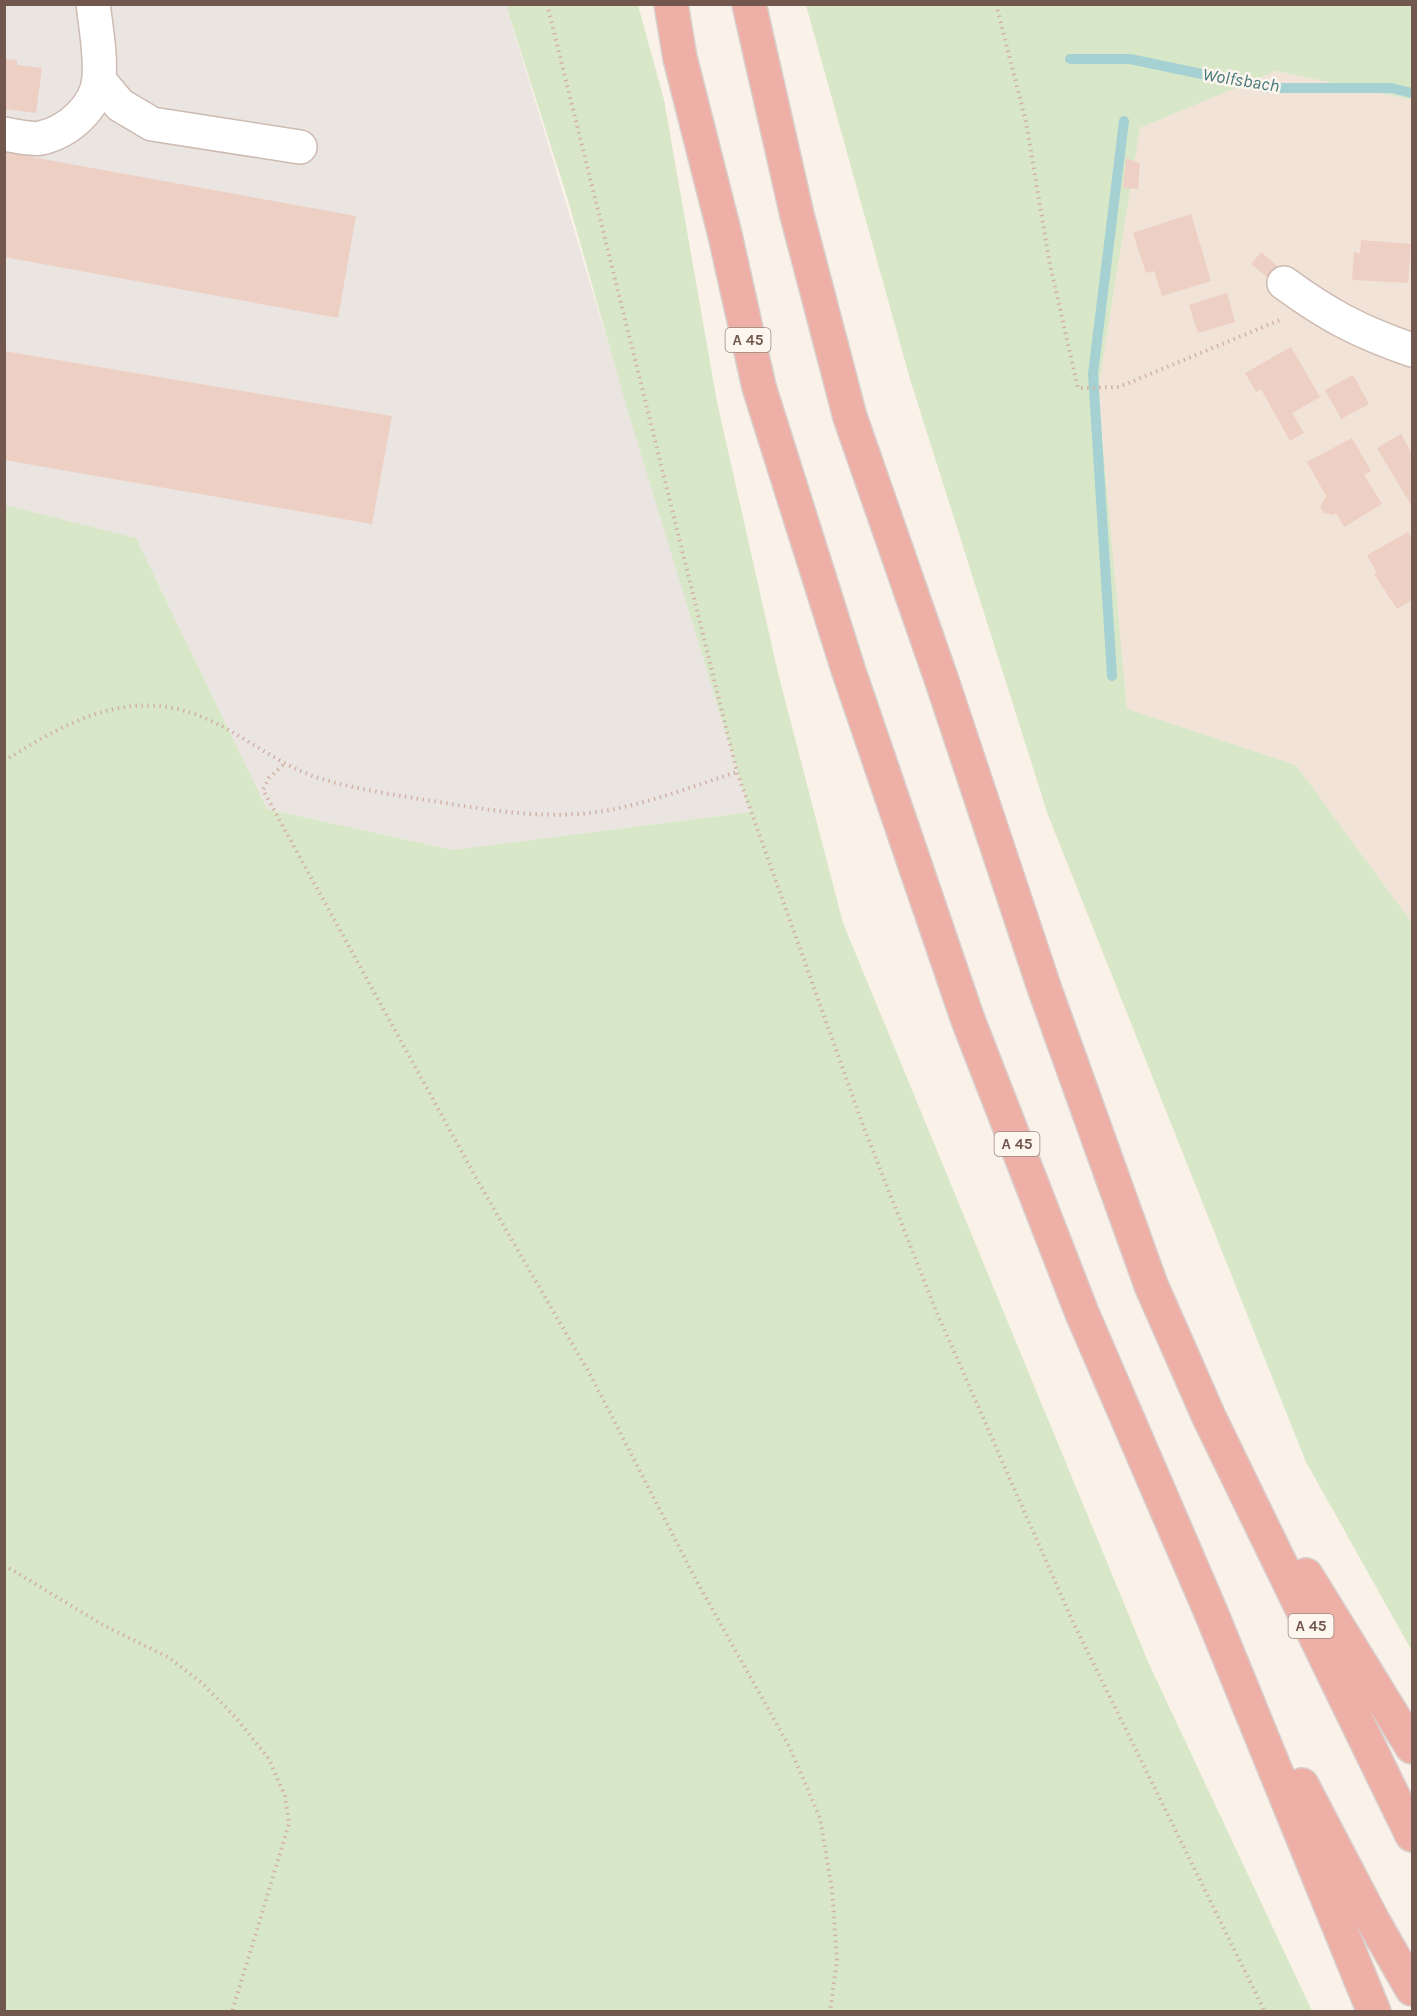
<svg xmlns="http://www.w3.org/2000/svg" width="1417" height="2016" font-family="Karla,sans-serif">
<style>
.residential{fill:#f1e3d7}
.industrial{fill:#ebe5e1}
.green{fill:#d8e7c8}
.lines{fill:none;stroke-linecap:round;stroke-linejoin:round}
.stream{stroke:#a6d1d3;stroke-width:10}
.building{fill:#edcfc3}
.minor-casing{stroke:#cdbbb2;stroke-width:36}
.highway-casing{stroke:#d8d0ce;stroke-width:36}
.path{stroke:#d2b2a6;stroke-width:4;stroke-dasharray:1.5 4.5;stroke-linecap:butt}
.minor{stroke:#fff;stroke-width:33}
.highway{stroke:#eeb0a6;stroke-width:33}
.labels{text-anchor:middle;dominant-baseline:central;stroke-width:5;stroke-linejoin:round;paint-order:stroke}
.shield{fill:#fdf6ee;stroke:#9c877f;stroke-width:1.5}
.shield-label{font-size:15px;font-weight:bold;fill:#72574f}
.water-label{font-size:18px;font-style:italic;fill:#47797c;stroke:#fdf6ee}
</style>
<rect width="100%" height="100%" fill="#faf1e8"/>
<path class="residential" d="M1276 71 1412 100V923L1296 765 1127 709 1098 391 1140 128Z"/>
<path class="industrial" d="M4 5H506L750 812 453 850 267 809 136 538 5 505Z"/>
<path class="green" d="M506 5H638L664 100 717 402 778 673 843 923 1149 1664 1312 2011H5V505L136 538 267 809 453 850 750 812 626 405 568 200Z
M806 5H1412V100L1276 71 1140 128 1098 391 1127 709 1296 765 1412 923V1651L1306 1462 1048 815 910 379Z"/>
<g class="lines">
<path class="stream" d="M1070 59H1130L1269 88H1391L1412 93
M1112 676 1093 374 1124 121"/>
</g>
<path class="building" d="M4 59 17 60V65L42 68 36 113 4 109Z
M4 152 356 216 338 318 4 257Z
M1126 158 1140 163 1138 189 1123 188Z
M1191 214 1211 281 1162 296 1154 271 1146 273 1133 233Z
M1361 240 1411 244 1408 283 1352 280 1354 252 1360 253Z
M1261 252 1284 272 1274 283 1251 264Z
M1227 293 1235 322 1198 333 1189 305Z
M1291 347 1320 397 1292 413 1304 433 1290 441 1261 389 1256 392 1245 373Z
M4 351 392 416 372 524 4 460Z
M1353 375 1369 404 1341 419 1325 390Z
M1401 434 1412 454 1411 505 1377 448Z
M1352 438 1371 471 1364 475 1382 504 1344 527 1336 513 1332 515 1324 513 1320 507 1326 496 1307 462Z
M1408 532 1412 539V600L1397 609 1374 574 1377 573 1367 555Z"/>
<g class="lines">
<g class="minor-casing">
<path id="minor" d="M99 80 120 105 152 124 300 147
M4 134C15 136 31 140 41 138 68 132 97 107 99 78 101 54 96 28 93 4
M1284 283C1329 316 1360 332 1412 350"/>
</g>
<g class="highway-casing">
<path id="highway" d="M671 4 680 58 725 235 759 387 848 669 968 1020 1082 1313 1210 1610 1374 2012
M749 4 797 215 850 417 942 681 1045 990 1151 1285 1209 1417 1412 1835
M1306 1575 1412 1747
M1302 1785 1373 1921 1412 1989"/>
</g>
<path class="path" d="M547 4 737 772 864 1128 934 1306 1072 1620 1265 2012
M996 4 1026 122 1050 265 1078 388 1119 387 1280 320
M4 761C68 721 132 685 207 719 247 737 278 765 319 778 354 789 391 794 426 800 489 810 552 822 615 809 657 800 697 785 737 772
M283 765 269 778 263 790 480 1185 592 1378 696 1580 789 1746 820 1818 832 1890 837 1960 830 2012
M4 1565 103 1625 168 1657 202 1683 237 1719 269 1759 285 1796 289 1824 232 2012"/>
<use href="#minor" class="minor"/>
<use href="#highway" class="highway"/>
</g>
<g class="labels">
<g class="shield">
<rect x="725.5" y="328" width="45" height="24" rx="4.5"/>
<rect x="994.5" y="1132" width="45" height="24" rx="4.5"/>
<rect x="1288.5" y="1614" width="45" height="24" rx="4.5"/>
</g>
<g class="shield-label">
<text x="748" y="340">A 45</text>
<text x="1017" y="1144">A 45</text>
<text x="1311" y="1626">A 45</text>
</g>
<g class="water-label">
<text transform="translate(1241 80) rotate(9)">Wolfsbach</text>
</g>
</g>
<rect width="1417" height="2016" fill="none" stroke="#72574f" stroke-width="12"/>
</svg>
